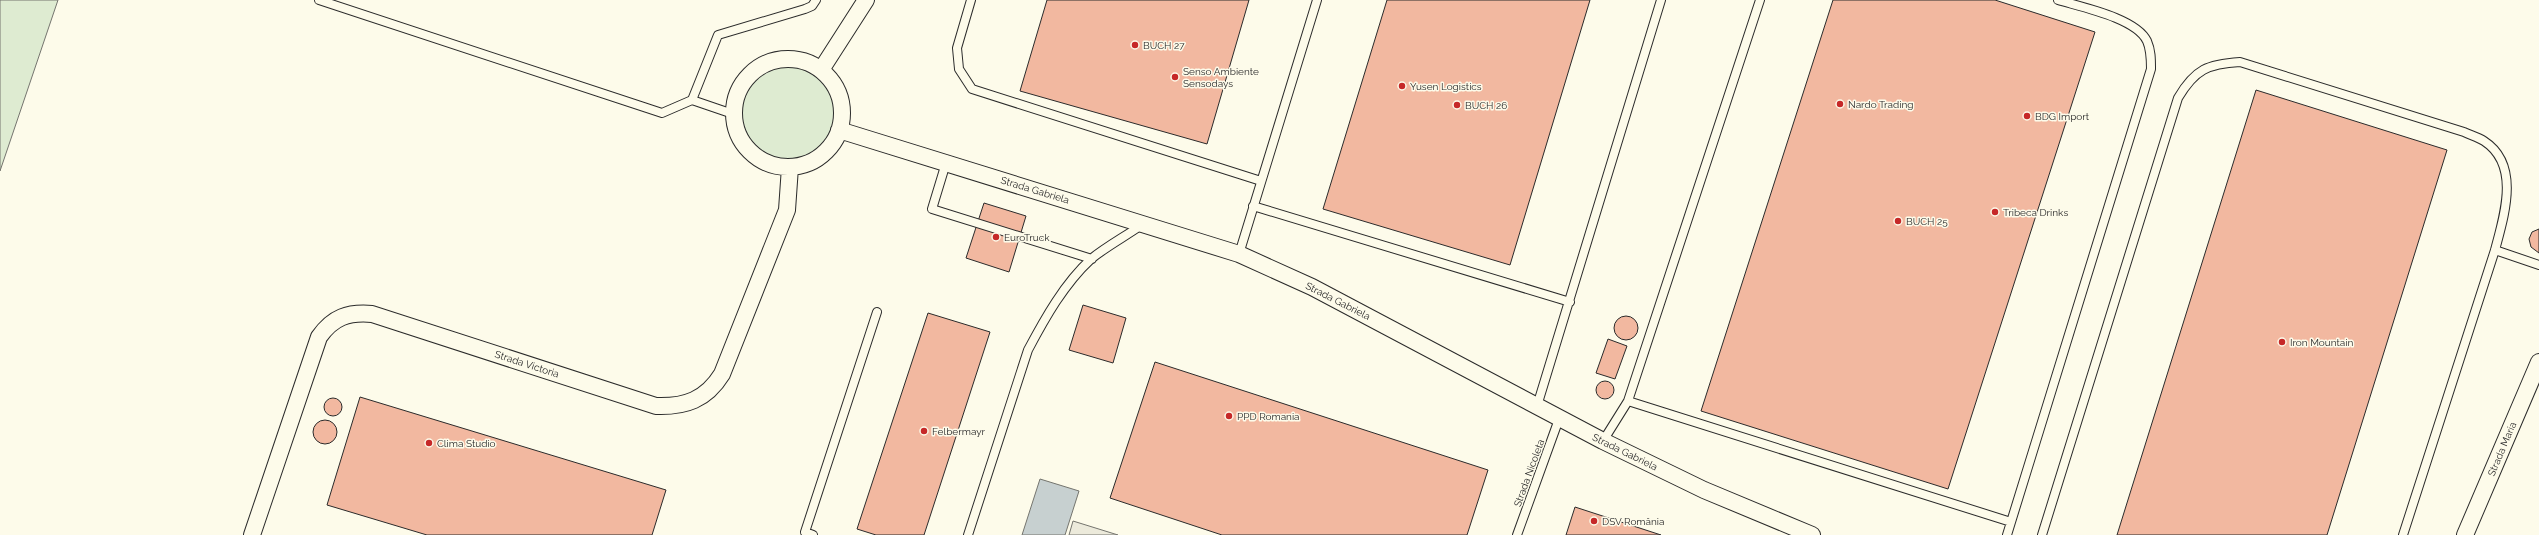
<svg xmlns="http://www.w3.org/2000/svg" width="2539" height="535" font-family="Raleway,sans-serif">
<style>
.green{fill:#deebd1;stroke:#74746e}
.parking{fill:#eceadb;stroke:#74746e}
.water{fill:#c7d0d0;stroke:#74746e}
.building{fill:#f2b8a0;stroke:#2b2b2b}
.lines{fill:none;stroke-linecap:round;stroke-linejoin:round}
.lane-casing{stroke:#2b2b2b;stroke-width:10}
.street-casing{stroke:#2b2b2b;stroke-width:18}
.lane{stroke:#fdfbea;stroke-width:8}
.street{stroke:#fdfbea;stroke-width:16}
.poi-dot{fill:#c62828;stroke:#fdfbea;stroke-width:1.5}
.labels{text-anchor:middle;dominant-baseline:central;stroke-width:3;stroke-linejoin:round;paint-order:stroke}
.poi-label{font-size:10px;fill:#2b2b2b;stroke:#fdfbea;text-anchor:start}
.street-label{font-size:10px;fill:#2b2b2b;stroke:#fdfbea}
</style>
<rect width="100%" height="100%" fill="#fdfbea"/>
<path class="green" d="M0 0H58L0 171Z
M734 113a54 54 0 1 1 108 0a54 54 0 1 1-108 0Z"/>
<path class="parking" d="M1073 521 1118 535H1069Z"/>
<path class="water" d="M1040 479 1079 491 1065 535H1022Z"/>
<path class="building" d="M1047 0H1249L1207 144 1020 91Z
M1387 0H1590L1510 265 1323 209Z
M1833 0H1995L2095 32 1948 489 1701 411Z
M2256 90 2447 150 2327 535H2117Z
M984 203 1026 216 1009 272 966 258Z
M2539 229V253L2531 247 2529 239 2532 232Z
M1083 305 1126 318 1113 363 1069 350Z
M928 313 990 332 924 535H876L857 529Z
M1614 328a12 12 0 1 1 24 0a12 12 0 1 1-24 0Z
M1608 339 1627 346 1615 379 1596 373Z
M1155 362 1488 470 1467 535H1222L1110 498Z
M1596 390a9 9 0 1 1 18 0a9 9 0 1 1-18 0Z
M360 397 666 490 652 535H427L327 505Z
M324 407a9 9 0 1 1 18 0a9 9 0 1 1-18 0Z
M313 432a12 12 0 1 1 24 0a12 12 0 1 1-24 0Z
M1575 507 1661 535H1566Z"/>
<g class="lines">
<g class="lane-casing">
<path id="lane" d="M319 0 662 113 692 100 718 35 805 9 812 6 816 0
M971 0 957 48 959 69 972 89 1261 181
M692 100 733 114
M946 163 932 209 1092 259
M1253 206 1570 302
M2495 250 2539 265
M1239 254 1317 0
M1628 401 2011 522
M1537 406 1661 0
M1603 441 1628 401 1760 0
M813 535 805 532 877 312
M968 535 1028 350C1045 318 1064 284 1091 259 1107 246 1126 236 1143 224
M1517 535 1559 419
M2007 535 2151 69C2151 59 2151 50 2147 41 2136 18 2081 7 2058 0
M2042 535 2178 98C2195 69 2208 64 2240 62L2464 132C2470 135 2478 137 2484 141 2521 165 2504 216 2495 250L2403 535"/>
</g>
<g class="street-casing">
<path id="street" d="M734 113a54 54 0 1 1 108 0a54 54 0 1 1-108 0Z
M821 70 866 0
M839 130 1239 254 1312 287 1603 441 1704 490 1812 535
M252 535 319 337C333 317 348 312 372 314L656 406C685 407 706 400 722 374L787 210 790 167
M2465 535 2539 362"/>
</g>
<use href="#lane" class="lane"/>
<use href="#street" class="street"/>
</g>
<g class="poi-dot">
<circle cx="1135" cy="45" r="4"/>
<circle cx="1175" cy="77" r="4"/>
<circle cx="1402" cy="86" r="4"/>
<circle cx="1840" cy="104" r="4"/>
<circle cx="1457" cy="105" r="4"/>
<circle cx="2027" cy="116" r="4"/>
<circle cx="1995" cy="212" r="4"/>
<circle cx="1898" cy="221" r="4"/>
<circle cx="996" cy="237" r="4"/>
<circle cx="2282" cy="342" r="4"/>
<circle cx="1229" cy="416" r="4"/>
<circle cx="924" cy="431" r="4"/>
<circle cx="429" cy="443" r="4"/>
<circle cx="1594" cy="521" r="4"/>
</g>
<g class="labels">
<g class="poi-label">
<text x="1143" y="45">BUCH 27</text>
<text x="1183" y="71">Senso Ambiente<tspan x="1183" dy="12">Sensodays</tspan></text>
<text x="1410" y="86">Yusen Logistics</text>
<text x="1848" y="104">Nardo Trading</text>
<text x="1465" y="105">BUCH 26</text>
<text x="2035" y="116">BDG Import</text>
<text x="2003" y="212">Tribeca Drinks</text>
<text x="1906" y="221">BUCH 25</text>
<text x="1004" y="237">EuroTruck</text>
<text x="2290" y="342">Iron Mountain</text>
<text x="1237" y="416">PPD Romania</text>
<text x="932" y="431">Felbermayr</text>
<text x="437" y="443">Clima Studio</text>
<text x="1602" y="521">DSV România</text>
</g>
<g class="street-label">
<text transform="translate(1035 190) rotate(17)">Strada Gabriela</text>
<text transform="translate(1338 301) rotate(27)">Strada Gabriela</text>
<text transform="translate(527 364) rotate(18)">Strada Victoria</text>
<text transform="translate(2502 449) rotate(-67)">Strada Maria</text>
<text transform="translate(1625 452) rotate(26)">Strada Gabriela</text>
<text transform="translate(1529 473) rotate(-70)">Strada Nicoleta</text>
</g>
</g>
</svg>
